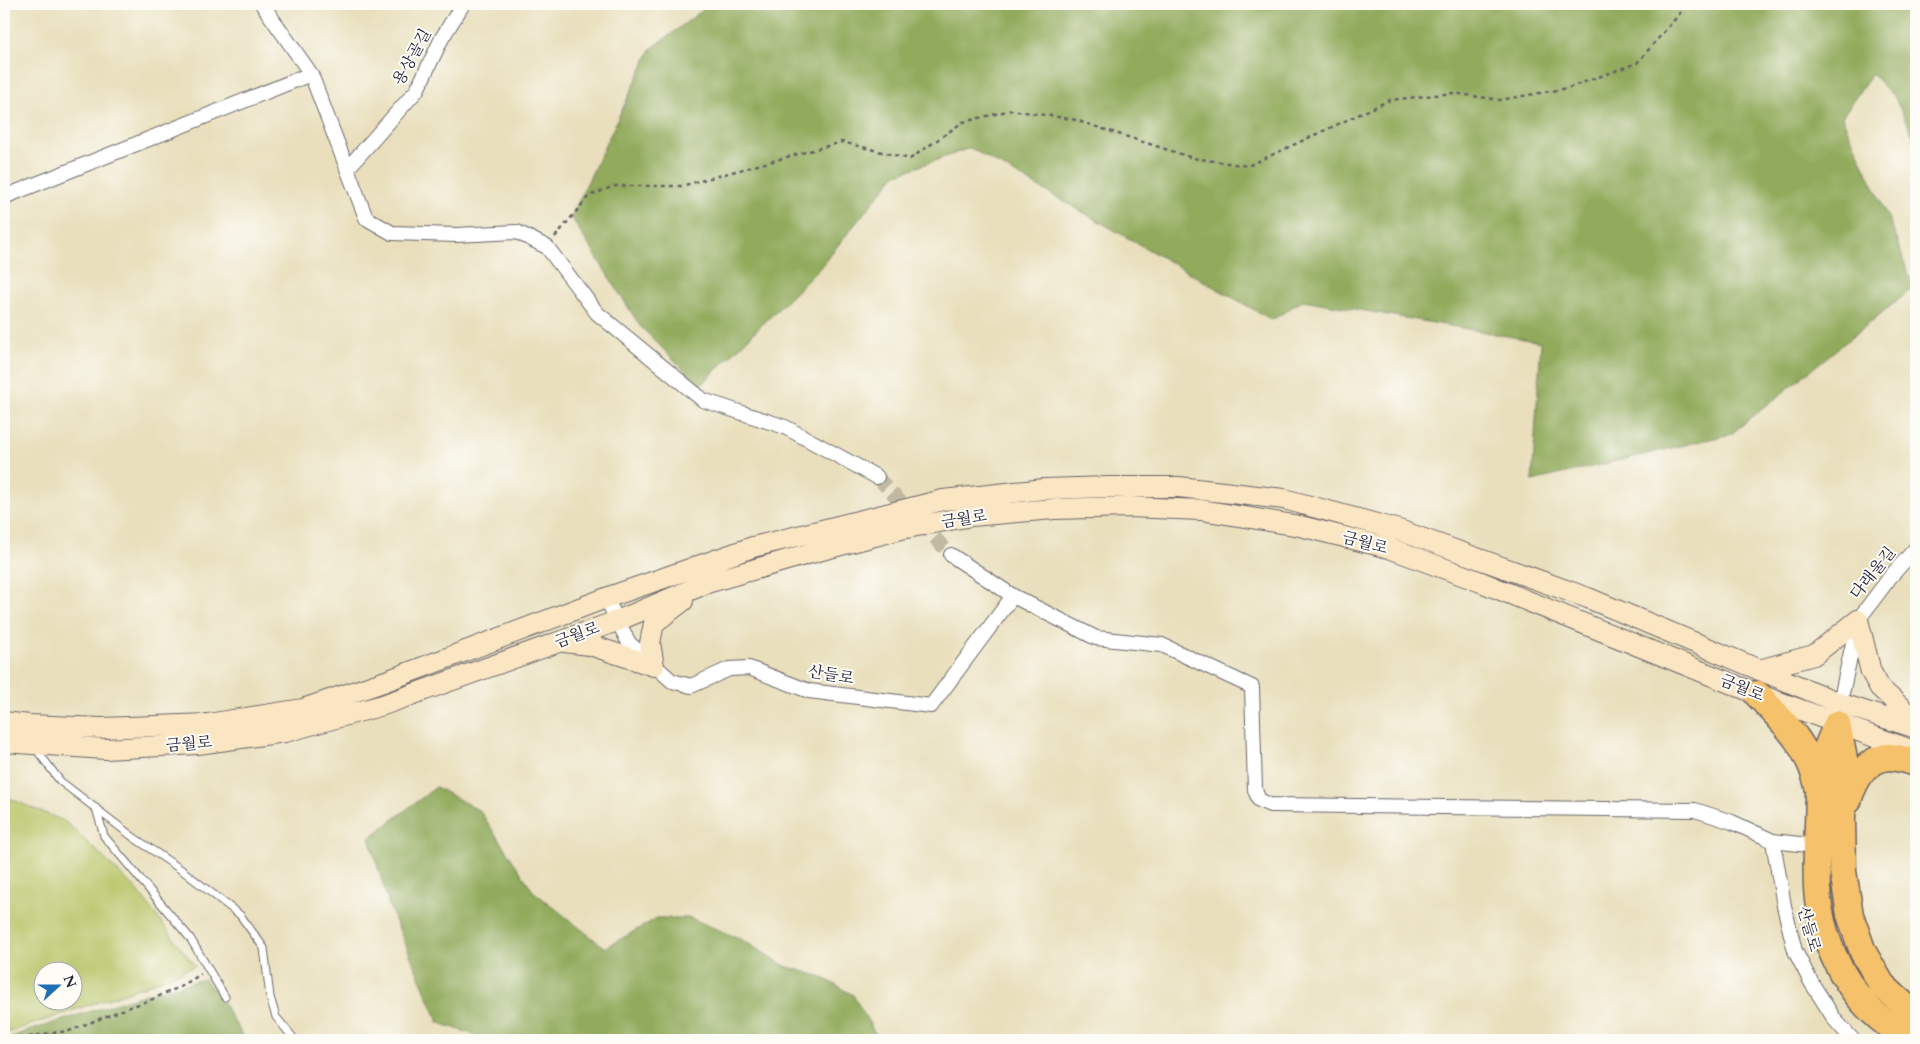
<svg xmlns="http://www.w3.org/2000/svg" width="1920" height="1044" font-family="Cardo,'Noto Serif KR',serif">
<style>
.green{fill:#b7c568;stroke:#6c7452;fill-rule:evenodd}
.forest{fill:#91aa5c;stroke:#5a664c}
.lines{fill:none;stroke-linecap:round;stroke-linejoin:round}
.street-tunnel{stroke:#c1b9a2;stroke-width:14;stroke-dasharray:14 7;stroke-linecap:butt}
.lane-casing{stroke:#686468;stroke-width:9}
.street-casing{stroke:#686468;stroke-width:16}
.secondary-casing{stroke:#686468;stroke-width:22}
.highway-casing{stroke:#686468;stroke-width:29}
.path{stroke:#686468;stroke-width:2.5;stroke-dasharray:4 4;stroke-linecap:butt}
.lane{stroke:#fff;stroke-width:7}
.street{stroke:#fff;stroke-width:14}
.secondary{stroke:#fbe6c4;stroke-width:20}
.highway{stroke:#f5c16b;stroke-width:26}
.labels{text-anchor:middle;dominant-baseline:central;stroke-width:4;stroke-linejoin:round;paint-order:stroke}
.street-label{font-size:16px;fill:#22223b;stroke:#fdfcf7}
</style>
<rect width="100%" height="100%" fill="#fdfcf7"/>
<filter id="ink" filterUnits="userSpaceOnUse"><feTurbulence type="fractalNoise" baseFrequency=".02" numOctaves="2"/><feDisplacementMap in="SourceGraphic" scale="10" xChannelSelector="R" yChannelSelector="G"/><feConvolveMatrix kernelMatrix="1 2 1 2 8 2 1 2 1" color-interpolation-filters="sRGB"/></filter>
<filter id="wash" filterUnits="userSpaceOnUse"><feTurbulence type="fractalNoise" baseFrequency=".0096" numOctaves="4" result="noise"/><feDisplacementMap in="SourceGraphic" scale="20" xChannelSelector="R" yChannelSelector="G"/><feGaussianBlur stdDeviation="1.12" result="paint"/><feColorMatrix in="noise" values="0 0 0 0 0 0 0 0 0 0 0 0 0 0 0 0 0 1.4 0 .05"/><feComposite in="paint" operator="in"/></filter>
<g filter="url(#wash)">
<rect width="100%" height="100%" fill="#e9dfbc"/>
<path class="green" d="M4 796 66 822 136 889 195 966 145 986 4 1034ZM42 972H72V1002H42Z"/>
<path class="forest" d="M711 4H1916V142L1895 98 1872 74 1842 117 1891 224 1913 288 1731 434 1532 481 1541 342 1303 300 1272 320 970 148 895 175 818 270 700 386 640 326 571 217 651 49Z
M436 787 480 811 533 891 605 948 657 918H690L741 939 785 966 822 977 853 995 879 1040H484L475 1035 439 1023 390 908 369 838Z
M204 979 218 994 245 1040H4L24 1032 150 993Z"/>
</g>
<g filter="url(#ink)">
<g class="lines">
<path class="street-tunnel" d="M877 477 951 555"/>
<g class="lane-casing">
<path id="lane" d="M36 749 60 781 133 837 183 871 240 915 264 948 270 997 276 1017 295 1040
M96 808 104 836 190 938 225 997"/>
</g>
<g class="street-casing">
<path id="street" d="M262 4 311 74 366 218 392 233 456 235 517 232 547 247 597 313 703 400 785 427 877 477
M347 169 417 90 442 38 463 4
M4 197 311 74
M951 555 1013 596 1096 638 1162 645 1252 687 1255 790 1259 800 1270 805 1695 810 1732 822 1773 841 1817 846
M606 598 629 643 672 681 691 686 729 669 749 668 809 691 931 706 1013 596
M1838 712 1858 620 1891 576 1916 548
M1773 841 1784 906 1795 951 1811 982 1835 1020 1853 1040"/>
</g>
<g class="secondary-casing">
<path id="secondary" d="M564 642 590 645 654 666
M654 666 650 643 654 623 683 601
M1759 670 1814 655 1858 620 1871 672 1880 688 1916 721
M4 722 29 725 101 728 208 724 303 709 386 681 606 598 753 547 943 500 1044 489 1109 487H1179L1284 499 1399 530 1588 598 1839 703 1916 728
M4 742 105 749 198 744 285 732 383 705 617 621 707 583 815 552 901 529 972 516 1054 509 1130 507 1201 510 1300 526 1389 548 1481 582 1757 694 1916 752"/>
</g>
<g class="highway-casing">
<path id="highway" d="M1757 694C1786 725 1807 743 1818 786
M1837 724C1832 736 1826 748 1823 760 1818 781 1819 803 1818 824 1817 849 1815 875 1818 900 1826 958 1859 1017 1916 1040
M1837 724 1846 769 1842 818 1843 871 1850 915 1863 952 1882 985 1916 1016
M1848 801C1854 781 1865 759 1889 757 1897 757 1908 761 1916 763"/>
</g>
<path class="path" d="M555 237 589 196 614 186H681L842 142 910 159 963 122 1011 110 1072 119 1193 158 1248 166 1390 100 1453 93 1500 100 1568 88 1637 63 1688 4
M13 1040 50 1033 69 1031 130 1007 148 1001 182 986 201 974"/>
<use href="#lane" class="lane"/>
<use href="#street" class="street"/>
<use href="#secondary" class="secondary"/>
<use href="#highway" class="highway"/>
</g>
</g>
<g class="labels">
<g class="street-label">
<text transform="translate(412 57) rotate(-61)">용상골길</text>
<text transform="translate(964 519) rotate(-9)">금월로</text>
<text transform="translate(1365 543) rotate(15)">금월로</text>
<text transform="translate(1873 573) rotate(-51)">다래울길</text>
<text transform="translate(577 635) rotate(-20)">금월로</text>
<text transform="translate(831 675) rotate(10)">산들로</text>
<text transform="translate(1742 688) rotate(22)">금월로</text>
<text transform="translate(189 744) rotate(-5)">금월로</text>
<text transform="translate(1809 929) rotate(74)">산들로</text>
</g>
</g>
<rect width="1920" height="1044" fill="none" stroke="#fdfcf7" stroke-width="20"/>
<g transform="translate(58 986) rotate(69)"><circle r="24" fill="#fdfcf7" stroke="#a5a5ac"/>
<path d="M0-4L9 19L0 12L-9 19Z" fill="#1f6fb2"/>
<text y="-8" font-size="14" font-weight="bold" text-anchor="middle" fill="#22223b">N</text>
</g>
</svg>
